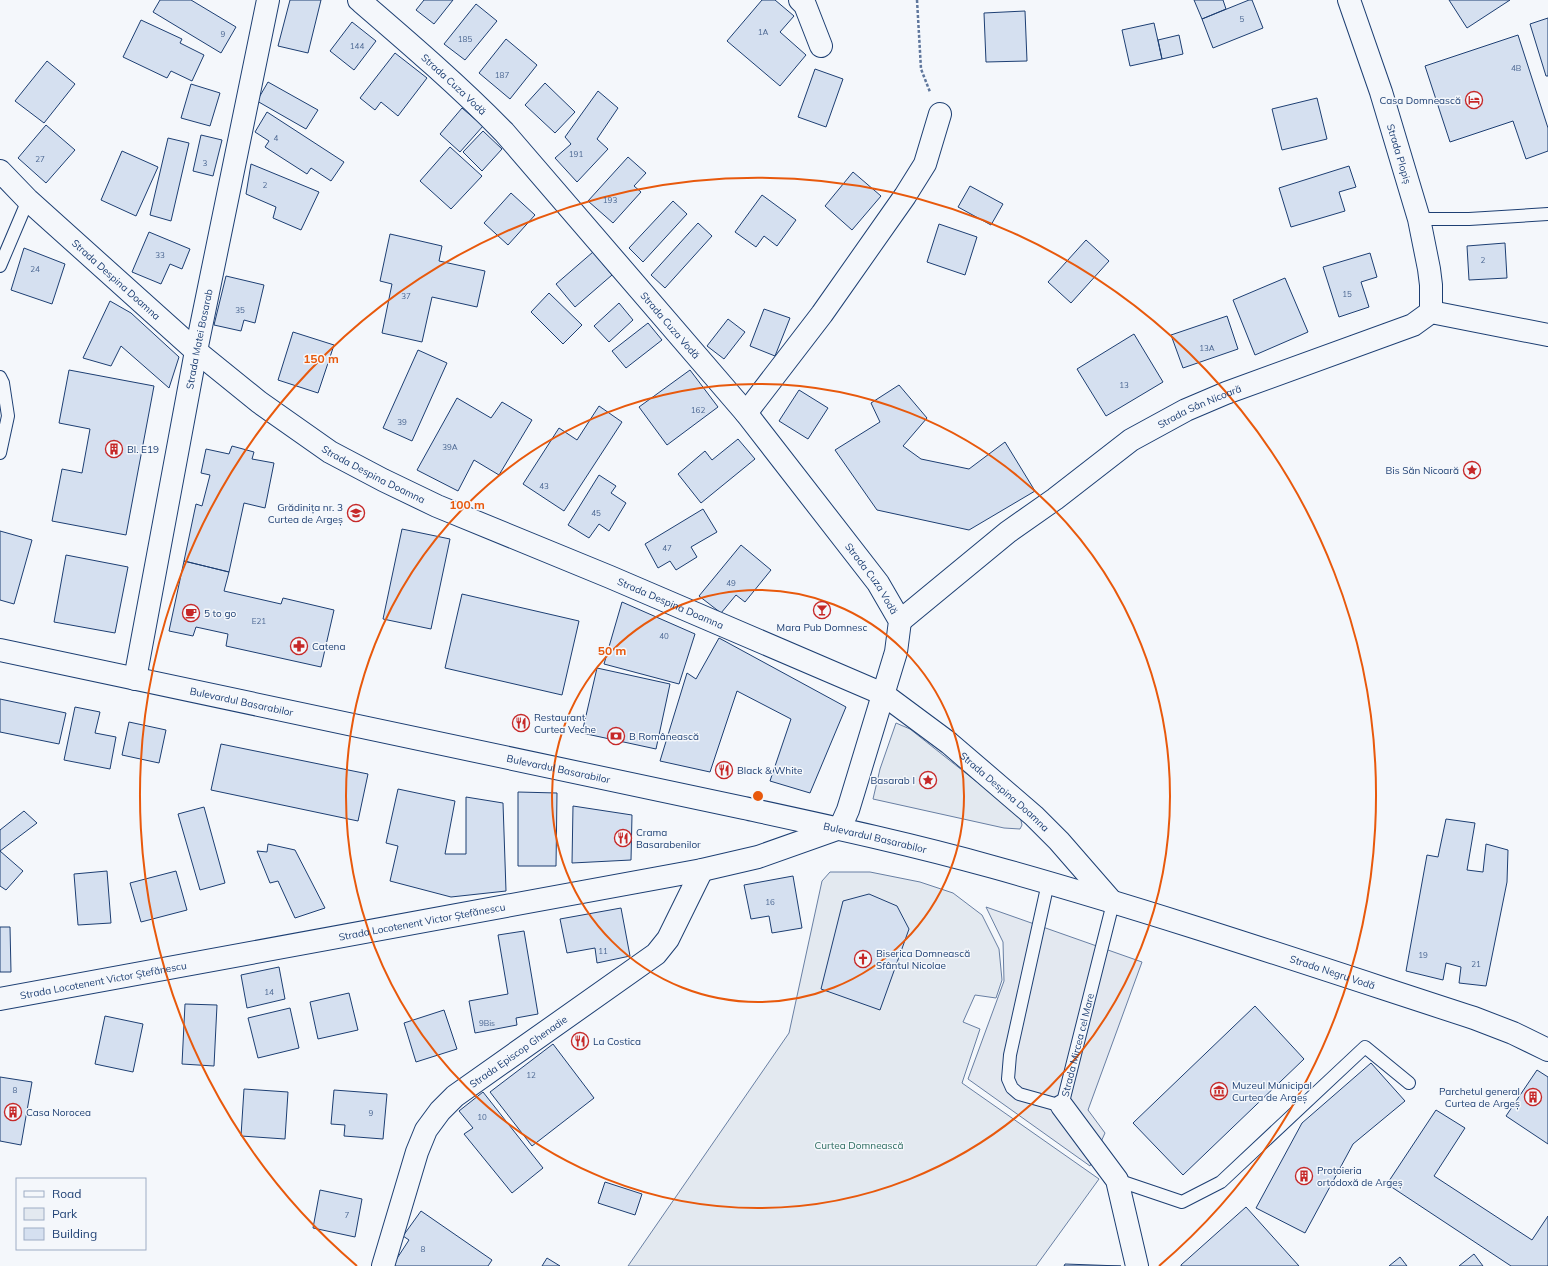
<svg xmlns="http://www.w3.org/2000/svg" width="1548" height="1266" font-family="Mulish,sans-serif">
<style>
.green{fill:#e3e9f0;stroke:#687fa3}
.parking{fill:#e3e8f0;stroke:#687fa3}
.building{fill:#d5e0f0;stroke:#1d3f73}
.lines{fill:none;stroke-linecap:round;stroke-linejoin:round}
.service-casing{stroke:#1d3f73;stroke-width:14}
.minor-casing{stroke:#1d3f73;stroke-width:24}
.tertiary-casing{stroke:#1d3f73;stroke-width:24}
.secondary-casing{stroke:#1d3f73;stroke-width:24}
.path{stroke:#5e769c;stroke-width:2.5;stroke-dasharray:3 2;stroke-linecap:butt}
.service{stroke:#f4f7fb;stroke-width:12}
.minor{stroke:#f4f7fb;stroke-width:22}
.tertiary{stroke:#f4f7fb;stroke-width:22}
.secondary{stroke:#f4f7fb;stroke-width:22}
.ring{fill:none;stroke:#e8590c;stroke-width:2}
.labels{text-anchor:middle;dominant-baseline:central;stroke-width:3;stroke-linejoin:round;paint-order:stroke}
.number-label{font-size:8px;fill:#4b6792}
.street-label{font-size:10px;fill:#1d3f73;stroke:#f4f7fb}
.poi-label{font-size:10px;fill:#1d3f73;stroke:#f4f7fb;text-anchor:start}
.park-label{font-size:10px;fill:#2c6c60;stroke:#f4f7fb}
.centre{fill:#e8590c;stroke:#f4f7fb;stroke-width:2}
.ring-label{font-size:12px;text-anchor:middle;font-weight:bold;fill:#e8590c;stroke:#f4f7fb;stroke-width:3;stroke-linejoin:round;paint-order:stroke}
</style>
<rect width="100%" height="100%" fill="#f4f7fb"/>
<path class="green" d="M896 723 910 729 1020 816 1022 825 1020 829 1004 828 873 799 880 769Z
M830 872H870L920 882 953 893 982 915 999 949 1002 980 996 998 975 995 963 1022 980 1029 962 1083 1099 1179 1036 1266H628L789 1033 822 881Z"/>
<path class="parking" d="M986 907 1142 962 1088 1110 1105 1133 1090 1166 968 1079 1004 981 1003 942Z"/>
<path class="building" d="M160 0H191L236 27 221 53 153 12Z
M290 0H321L308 53 278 46Z
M424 0H453L434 24 416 10Z
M762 0H775L794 16 780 32 806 55 780 86 727 41Z
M1194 0H1223L1226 9 1202 19Z
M1249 0H1252L1263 28 1213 48 1202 19Z
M1449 0H1510L1467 28Z
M476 4 497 21 465 60 444 44Z
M1025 11 1027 61 986 62 984 13Z
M1548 18V76H1546L1530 24Z
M141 20 182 39 180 43 204 55 192 81 171 71 167 78 123 57Z
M352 22 376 41 354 70 330 51Z
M1154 23 1162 59 1130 66 1122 30Z
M1179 35 1183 54 1162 59 1158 40Z
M1518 35 1548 128V151L1526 159 1513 121 1450 142 1425 66Z
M506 39 537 65 510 99 479 73Z
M395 53 427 78 398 116 381 102 375 110 360 98Z
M47 61 75 84 44 123 15 101Z
M815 69 843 79 826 127 798 117Z
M268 82 318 110 306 129 257 101Z
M545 83 575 112 555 133 525 105Z
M191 84 220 93 210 126 181 118Z
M598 91 618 108 597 139 608 149 577 182 555 158 571 144 565 137Z
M1317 98 1327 139 1282 150 1272 109Z
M462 108 483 126 460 152 440 134Z
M267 112 344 162 331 181 311 168 307 174 265 147 269 141 255 132Z
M46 125 75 150 46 183 18 158Z
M483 131 502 149 482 171 463 152Z
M201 135 222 140 213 176 193 171Z
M168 138 189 143 171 221 150 215Z
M450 147 482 176 451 209 420 181Z
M122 151 158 167 136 216 101 200Z
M628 157 646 173 634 186 641 192 613 223 588 201Z
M251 164 319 192 301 230 273 218 276 207 246 194Z
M1349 166 1356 187 1339 192 1345 211 1291 227 1279 188Z
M853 172 881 196 852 230 825 206Z
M970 186 1003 204 991 225 958 207Z
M511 193 535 215 508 245 484 223Z
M762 195 796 220 777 246 764 236 756 247 735 232Z
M673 201 687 214 643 262 629 248Z
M698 223 712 236 665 288 651 275Z
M939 224 977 237 965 275 927 262Z
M149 232 190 249 182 269 170 264 161 284 132 272Z
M390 234 442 246 439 261 485 271 477 307 432 297 422 342 382 333 392 284 380 281Z
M1086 240 1109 261 1071 303 1048 282Z
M1505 243 1507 278 1469 280 1467 246Z
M24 248 65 264 52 304 11 290Z
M593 252 612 275 575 307 556 284Z
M1370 253 1377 277 1361 282 1369 307 1339 317 1323 267Z
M226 276 264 285 255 323 244 320 241 331 214 325Z
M1285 278 1308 332 1255 355 1233 300Z
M549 293 582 325 563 344 531 312Z
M110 301 131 313 179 357 169 388 121 346 111 366 83 358Z
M619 303 633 320 609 342 594 326Z
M764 309 790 318 775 356 750 346Z
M1227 316 1238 349 1183 368 1171 335Z
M728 319 745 332 724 359 707 346Z
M648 323 662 340 626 368 612 351Z
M293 332 334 345 318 393 278 380Z
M1134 334 1163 382 1106 416 1077 369Z
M418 350 447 363 412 441 383 428Z
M69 370 154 386 126 535 52 521 62 469 82 473 90 429 59 423Z
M690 370 718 407 667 445 639 407Z
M899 385 927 418 903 446 921 459 969 469 1005 442 1035 491 969 530 877 510 835 450 880 422 871 403Z
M799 390 828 408 808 439 779 421Z
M457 398 491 418 502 402 532 420 499 475 474 460 458 491 417 470Z
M599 406 622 422 564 511 523 484 559 428 577 440Z
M738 439 755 459 701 503 678 474 705 451 712 460Z
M232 446 254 452 252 459 274 463 265 508 244 503 229 572 184 561 196 504 202 506 210 475 201 473 206 449 229 454Z
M599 475 616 486 611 493 626 503 609 531 599 524 589 538 568 525Z
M703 509 717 532 691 547 697 557 676 570 670 561 658 568 645 544Z
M402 529 450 539 431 629 383 619Z
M0 531 32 540 14 604 0 600Z
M741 545 771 570 745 602 736 595 721 613 699 596Z
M66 555 128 567 115 633 54 622Z
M184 561 229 572 224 591 281 604 283 598 334 610 321 667 226 646 228 634 196 627 193 636 169 631Z
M462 594 579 621 562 695 445 668Z
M622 602 695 634 679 684 604 664Z
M719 638 846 707 810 793 770 781 791 719 737 691 710 772 660 761 687 673 696 679Z
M597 668 670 684 656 749 582 733Z
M0 699 66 713 59 744 0 732Z
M75 707 100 712 95 733 116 737 110 769 64 760Z
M129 722 166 730 159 763 122 755Z
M221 744 368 774 358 821 211 790Z
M398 789 455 801 445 854H466V797L503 803 506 891 451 897 390 881 398 846 386 843Z
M518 792 557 793 556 866H518Z
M573 806 632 815 631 860 572 863Z
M204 807 225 883 200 890 178 814Z
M24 811 37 823 0 851 23 871 6 890 0 886V830Z
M1446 819 1475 823 1467 870 1483 872 1486 844 1508 850 1507 882 1486 986 1459 983 1461 967 1446 963 1443 980 1406 971 1427 855 1438 857Z
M268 844 295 850 325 908 295 918 278 881 270 883 257 851 267 852Z
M107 871 111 923 78 925 74 874Z
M176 871 187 910 141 922 130 883Z
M793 876 802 928 772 933 769 916 751 919 744 885Z
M869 894 897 906 909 929 880 1010 821 989 843 901Z
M621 908 630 956 597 963 595 948 567 953 560 919Z
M0 927H10L11 972H0Z
M524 931 538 1014 516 1018 517 1025 475 1033 469 1001 508 994 498 935Z
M279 967 285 999 247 1008 241 975Z
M349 993 358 1030 318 1039 310 1002Z
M185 1004 217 1005 214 1066 182 1064Z
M1255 1006 1304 1059 1183 1175 1133 1123Z
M290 1008 299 1048 258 1058 248 1018Z
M444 1010 457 1049 416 1062 404 1023Z
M105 1016 143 1024 133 1072 95 1064Z
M553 1044 594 1098 532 1146 490 1092Z
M1371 1063 1405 1101 1353 1144 1305 1233 1256 1208 1302 1123Z
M1537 1070 1548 1077V1144L1506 1116Z
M0 1077 32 1082 21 1145 0 1141Z
M244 1089 288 1092 285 1139 241 1136Z
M334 1090 387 1094 383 1139 344 1136 345 1125 331 1124Z
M483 1092 543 1168 512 1193 464 1134 473 1128 459 1111Z
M1436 1110 1465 1128 1434 1176 1532 1240 1548 1216V1266H1511L1387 1184Z
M605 1182 642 1194 635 1215 598 1203Z
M320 1190 362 1199 355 1237 313 1228Z
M1246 1207 1299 1266H1181V1265Z
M421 1211 492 1260 488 1266H392L409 1240 403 1236Z
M1474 1254 1483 1266H1459Z
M1400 1257 1407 1266H1389Z
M547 1258 560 1266H542Z
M1065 1264 1121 1266H1064Z"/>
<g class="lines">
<g class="service-casing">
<g id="service">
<path d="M1419 219H1469L1548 214"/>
<path d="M0 266 28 200"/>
<path d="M0 377 3 383 8 416 0 453"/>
<path id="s1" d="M1048 883 1010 1055 1008 1079 1012 1088 1019 1094 1062 1106 1113 903"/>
<path d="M1117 1180 1182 1202 1221 1182 1365 1047 1409 1083"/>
</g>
</g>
<g class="minor-casing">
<g id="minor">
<path d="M800 0 805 5 821 46"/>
<path id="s2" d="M1349 0 1381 92 1419 219 1429 269 1431 285V312"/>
<path d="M746 413 822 314 905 196 925 164 940 114"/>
<path id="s3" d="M900 621 1008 532 1055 499 1131 440 1186 410 1226 393 1413 325 1431 312 1548 335"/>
<path id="s4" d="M135 679 196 351 268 0"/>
<path d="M1062 1106 1117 1180 1137 1266"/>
<path id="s5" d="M383 1266 417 1152 426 1130 440 1111 455 1096 656 954 668 939 702 870"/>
</g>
</g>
<g class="tertiary-casing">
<g id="tertiary">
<path id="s6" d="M359 0C409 43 458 85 504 132L746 413 878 583 900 621 896 652 848 810 840 828"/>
<path id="s7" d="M0 171 28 200 196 351 259 402 330 452 383 480 437 506 610 577 883 694 949 743 1034 816 1059 841 1113 903"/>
</g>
</g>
<g class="secondary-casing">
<g id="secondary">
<path id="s8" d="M0 650 744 808C827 826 911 844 993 867 1155 912 1314 966 1474 1018L1513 1033 1548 1050"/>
<path id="s9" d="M0 999 702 870 758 857 840 828"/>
</g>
</g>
<path class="path" d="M917 0 921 69 930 92"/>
<use href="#service" class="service"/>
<use href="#minor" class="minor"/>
<use href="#tertiary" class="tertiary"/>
<use href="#secondary" class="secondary"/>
</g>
<g class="ring">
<circle cx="758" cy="796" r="206"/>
<circle cx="758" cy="796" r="412"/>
<path d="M357 1266A618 618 0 1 1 1159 1266"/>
</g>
<defs>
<g id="hotel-ring" transform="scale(0.9)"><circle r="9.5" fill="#f4f7fb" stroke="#c62828" stroke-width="1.5"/><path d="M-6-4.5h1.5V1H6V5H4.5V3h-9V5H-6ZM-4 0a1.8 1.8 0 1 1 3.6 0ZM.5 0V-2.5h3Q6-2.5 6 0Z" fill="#c62828"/></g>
<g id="building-ring" transform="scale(0.9)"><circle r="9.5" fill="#f4f7fb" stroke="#c62828" stroke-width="1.5"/><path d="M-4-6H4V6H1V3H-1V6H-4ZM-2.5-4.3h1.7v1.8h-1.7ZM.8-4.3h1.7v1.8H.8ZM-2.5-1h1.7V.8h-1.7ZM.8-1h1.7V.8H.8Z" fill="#c62828"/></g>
<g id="sight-ring" transform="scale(0.9)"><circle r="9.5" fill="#f4f7fb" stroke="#c62828" stroke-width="1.5"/><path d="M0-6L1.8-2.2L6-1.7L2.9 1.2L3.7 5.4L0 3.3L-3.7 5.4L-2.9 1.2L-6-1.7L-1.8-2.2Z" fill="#c62828"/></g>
<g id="school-ring" transform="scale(0.9)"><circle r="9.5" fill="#f4f7fb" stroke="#c62828" stroke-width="1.5"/><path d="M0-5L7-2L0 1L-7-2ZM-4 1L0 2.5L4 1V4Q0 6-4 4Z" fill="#c62828"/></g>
<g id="bar-ring" transform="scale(0.9)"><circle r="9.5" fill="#f4f7fb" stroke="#c62828" stroke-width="1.5"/><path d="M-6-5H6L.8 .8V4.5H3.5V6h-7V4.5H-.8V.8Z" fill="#c62828"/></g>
<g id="cafe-ring" transform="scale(0.9)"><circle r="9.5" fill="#f4f7fb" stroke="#c62828" stroke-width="1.5"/><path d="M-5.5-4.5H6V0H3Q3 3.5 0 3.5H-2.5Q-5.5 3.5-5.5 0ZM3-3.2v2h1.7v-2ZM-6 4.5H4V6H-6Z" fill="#c62828"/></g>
<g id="pharmacy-ring" transform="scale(0.9)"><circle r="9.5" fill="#f4f7fb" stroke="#c62828" stroke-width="1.5"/><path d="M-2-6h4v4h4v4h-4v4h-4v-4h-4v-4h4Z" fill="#c62828"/></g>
<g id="restaurant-ring" transform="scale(0.9)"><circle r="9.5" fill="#f4f7fb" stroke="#c62828" stroke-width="1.5"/><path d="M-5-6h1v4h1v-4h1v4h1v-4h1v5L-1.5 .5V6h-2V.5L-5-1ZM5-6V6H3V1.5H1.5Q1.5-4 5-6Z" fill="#c62828"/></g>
<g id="bank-ring" transform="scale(0.9)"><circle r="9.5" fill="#f4f7fb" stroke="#c62828" stroke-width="1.5"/><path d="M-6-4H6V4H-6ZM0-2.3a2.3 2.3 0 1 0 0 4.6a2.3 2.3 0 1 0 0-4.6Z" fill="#c62828"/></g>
<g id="church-ring" transform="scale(0.9)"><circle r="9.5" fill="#f4f7fb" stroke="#c62828" stroke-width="1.5"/><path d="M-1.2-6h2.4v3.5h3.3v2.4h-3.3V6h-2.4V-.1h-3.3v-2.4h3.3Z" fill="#c62828"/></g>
<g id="museum-ring" transform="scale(0.9)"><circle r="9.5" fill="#f4f7fb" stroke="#c62828" stroke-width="1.5"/><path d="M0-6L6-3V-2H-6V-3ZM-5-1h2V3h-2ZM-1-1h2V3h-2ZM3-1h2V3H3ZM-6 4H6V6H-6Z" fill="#c62828"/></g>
</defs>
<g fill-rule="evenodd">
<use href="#hotel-ring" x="1474" y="100"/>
<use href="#building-ring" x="114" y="449"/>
<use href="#sight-ring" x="1472" y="470"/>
<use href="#school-ring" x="356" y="513"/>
<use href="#bar-ring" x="822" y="610"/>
<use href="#cafe-ring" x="191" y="613"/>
<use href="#pharmacy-ring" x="299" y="646"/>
<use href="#restaurant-ring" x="521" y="723"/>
<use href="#bank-ring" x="616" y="736"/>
<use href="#restaurant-ring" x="724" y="770"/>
<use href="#sight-ring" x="928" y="780"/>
<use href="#restaurant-ring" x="623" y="838"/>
<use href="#church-ring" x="863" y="959"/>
<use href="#restaurant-ring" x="580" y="1041"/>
<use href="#museum-ring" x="1219" y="1091"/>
<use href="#building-ring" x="1533" y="1097"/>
<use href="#building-ring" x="13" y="1112"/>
<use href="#building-ring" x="1304" y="1176"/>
</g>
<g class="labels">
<g class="number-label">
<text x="1242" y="19">5</text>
<text x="763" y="32">1A</text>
<text x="223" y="34">9</text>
<text x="465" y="39">185</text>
<text x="357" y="46">144</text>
<text x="1516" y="68">4B</text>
<text x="502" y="75">187</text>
<text x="276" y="138">4</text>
<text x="576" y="154">191</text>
<text x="40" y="159">27</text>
<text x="205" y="163">3</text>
<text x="265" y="185">2</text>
<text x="610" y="200">193</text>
<text x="160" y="255">33</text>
<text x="1483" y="260">2</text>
<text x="35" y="269">24</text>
<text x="1347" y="294">15</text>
<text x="406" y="296">37</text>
<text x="240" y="310">35</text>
<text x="1207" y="348">13A</text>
<text x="1124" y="385">13</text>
<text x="698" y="410">162</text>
<text x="402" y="422">39</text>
<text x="450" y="447">39A</text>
<text x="544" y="486">43</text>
<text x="596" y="513">45</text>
<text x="667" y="548">47</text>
<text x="731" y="583">49</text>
<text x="259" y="621">E21</text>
<text x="664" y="636">40</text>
<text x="770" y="902">16</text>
<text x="603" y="951">11</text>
<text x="1423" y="955">19</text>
<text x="1476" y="964">21</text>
<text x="269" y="992">14</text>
<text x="487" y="1023">9Bis</text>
<text x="531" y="1075">12</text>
<text x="15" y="1090">8</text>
<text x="371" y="1113">9</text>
<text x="482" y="1117">10</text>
<text x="347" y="1215">7</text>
<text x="423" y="1249">8</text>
</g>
<g class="street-label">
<text stroke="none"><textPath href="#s6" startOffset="127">Strada Cuza Vodă</textPath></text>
<text stroke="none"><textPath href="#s2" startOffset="162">Strada Plopiș</textPath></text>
<text stroke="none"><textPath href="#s7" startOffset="159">Strada Despina Doamna</textPath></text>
<text stroke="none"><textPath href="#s6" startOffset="451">Strada Cuza Vodă</textPath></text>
<text stroke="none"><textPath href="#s4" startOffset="346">Strada Matei Basarab</textPath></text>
<text stroke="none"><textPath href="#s3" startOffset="370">Strada Sân Nicoară</textPath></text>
<text stroke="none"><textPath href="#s7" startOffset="483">Strada Despina Doamna</textPath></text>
<text stroke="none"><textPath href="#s6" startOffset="775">Strada Cuza Vodă</textPath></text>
<text stroke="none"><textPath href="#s7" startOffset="807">Strada Despina Doamna</textPath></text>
<text stroke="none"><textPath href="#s8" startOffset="247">Bulevardul Basarabilor</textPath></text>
<text stroke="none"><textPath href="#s8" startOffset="571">Bulevardul Basarabilor</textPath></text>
<text stroke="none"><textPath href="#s7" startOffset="1194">Strada Despina Doamna</textPath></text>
<text stroke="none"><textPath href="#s8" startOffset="895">Bulevardul Basarabilor</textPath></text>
<text stroke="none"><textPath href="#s9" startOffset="429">Strada Locotenent Victor Ștefănescu</textPath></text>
<text stroke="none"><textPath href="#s8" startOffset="1372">Strada Negru Vodă</textPath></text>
<text stroke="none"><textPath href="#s9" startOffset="105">Strada Locotenent Victor Ștefănescu</textPath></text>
<text stroke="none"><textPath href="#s1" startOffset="327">Strada Mircea cel Mare</textPath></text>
<text stroke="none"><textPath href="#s5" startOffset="265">Strada Episcop Ghenadie</textPath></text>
</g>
<g class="poi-label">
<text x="1461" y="100" text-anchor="end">Casa Domnească</text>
<text x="127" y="449">Bl. E19</text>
<text x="1459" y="470" text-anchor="end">Bis Săn Nicoară</text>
<text x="343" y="507" text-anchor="end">Grădinița nr. 3<tspan x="343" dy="12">Curtea de Argeș</tspan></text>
<text x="204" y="613">5 to go</text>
<text x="822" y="627" text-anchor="middle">Mara Pub Domnesc</text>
<text x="312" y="646">Catena</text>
<text x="534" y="717">Restaurant<tspan x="534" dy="12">Curtea Veche</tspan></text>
<text x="629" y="736">B Românească</text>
<text x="737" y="770">Black &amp; White</text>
<text x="915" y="780" text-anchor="end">Basarab I</text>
<text x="636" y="832">Crama<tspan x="636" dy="12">Basarabenilor</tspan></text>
<text x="876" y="953">Biserica Domnească<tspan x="876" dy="12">Sfântul Nicolae</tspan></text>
<text x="593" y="1041">La Costica</text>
<text x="1232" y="1085">Muzeul Municipal<tspan x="1232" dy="12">Curtea de Argeș</tspan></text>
<text x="1520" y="1091" text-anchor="end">Parchetul general<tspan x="1520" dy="12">Curtea de Argeș</tspan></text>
<text x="26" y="1112">Casa Norocea</text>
<text x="1317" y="1170">Protoieria<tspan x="1317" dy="12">ortodoxă de Argeș</tspan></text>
</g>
<g class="park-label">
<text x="859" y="1145">Curtea Domnească</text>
</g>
</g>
<circle cx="758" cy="796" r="6" class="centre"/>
<g class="ring-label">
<text x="321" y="363">150 m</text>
<text x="467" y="509">100 m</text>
<text x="612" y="655">50 m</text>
</g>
<rect x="16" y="1178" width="130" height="72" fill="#f4f7fb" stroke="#9eadc5"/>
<rect x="24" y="1191" width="20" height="6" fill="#f4f7fb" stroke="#9eadc5"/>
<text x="52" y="1198" font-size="12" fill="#1d3f73">Road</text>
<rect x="24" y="1208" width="20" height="12" fill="#e3e9f0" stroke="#9eadc5"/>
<text x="52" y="1218" font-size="12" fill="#1d3f73">Park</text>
<rect x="24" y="1228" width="20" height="12" fill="#d5e0f0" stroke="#9eadc5"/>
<text x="52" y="1238" font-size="12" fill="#1d3f73">Building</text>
</svg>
